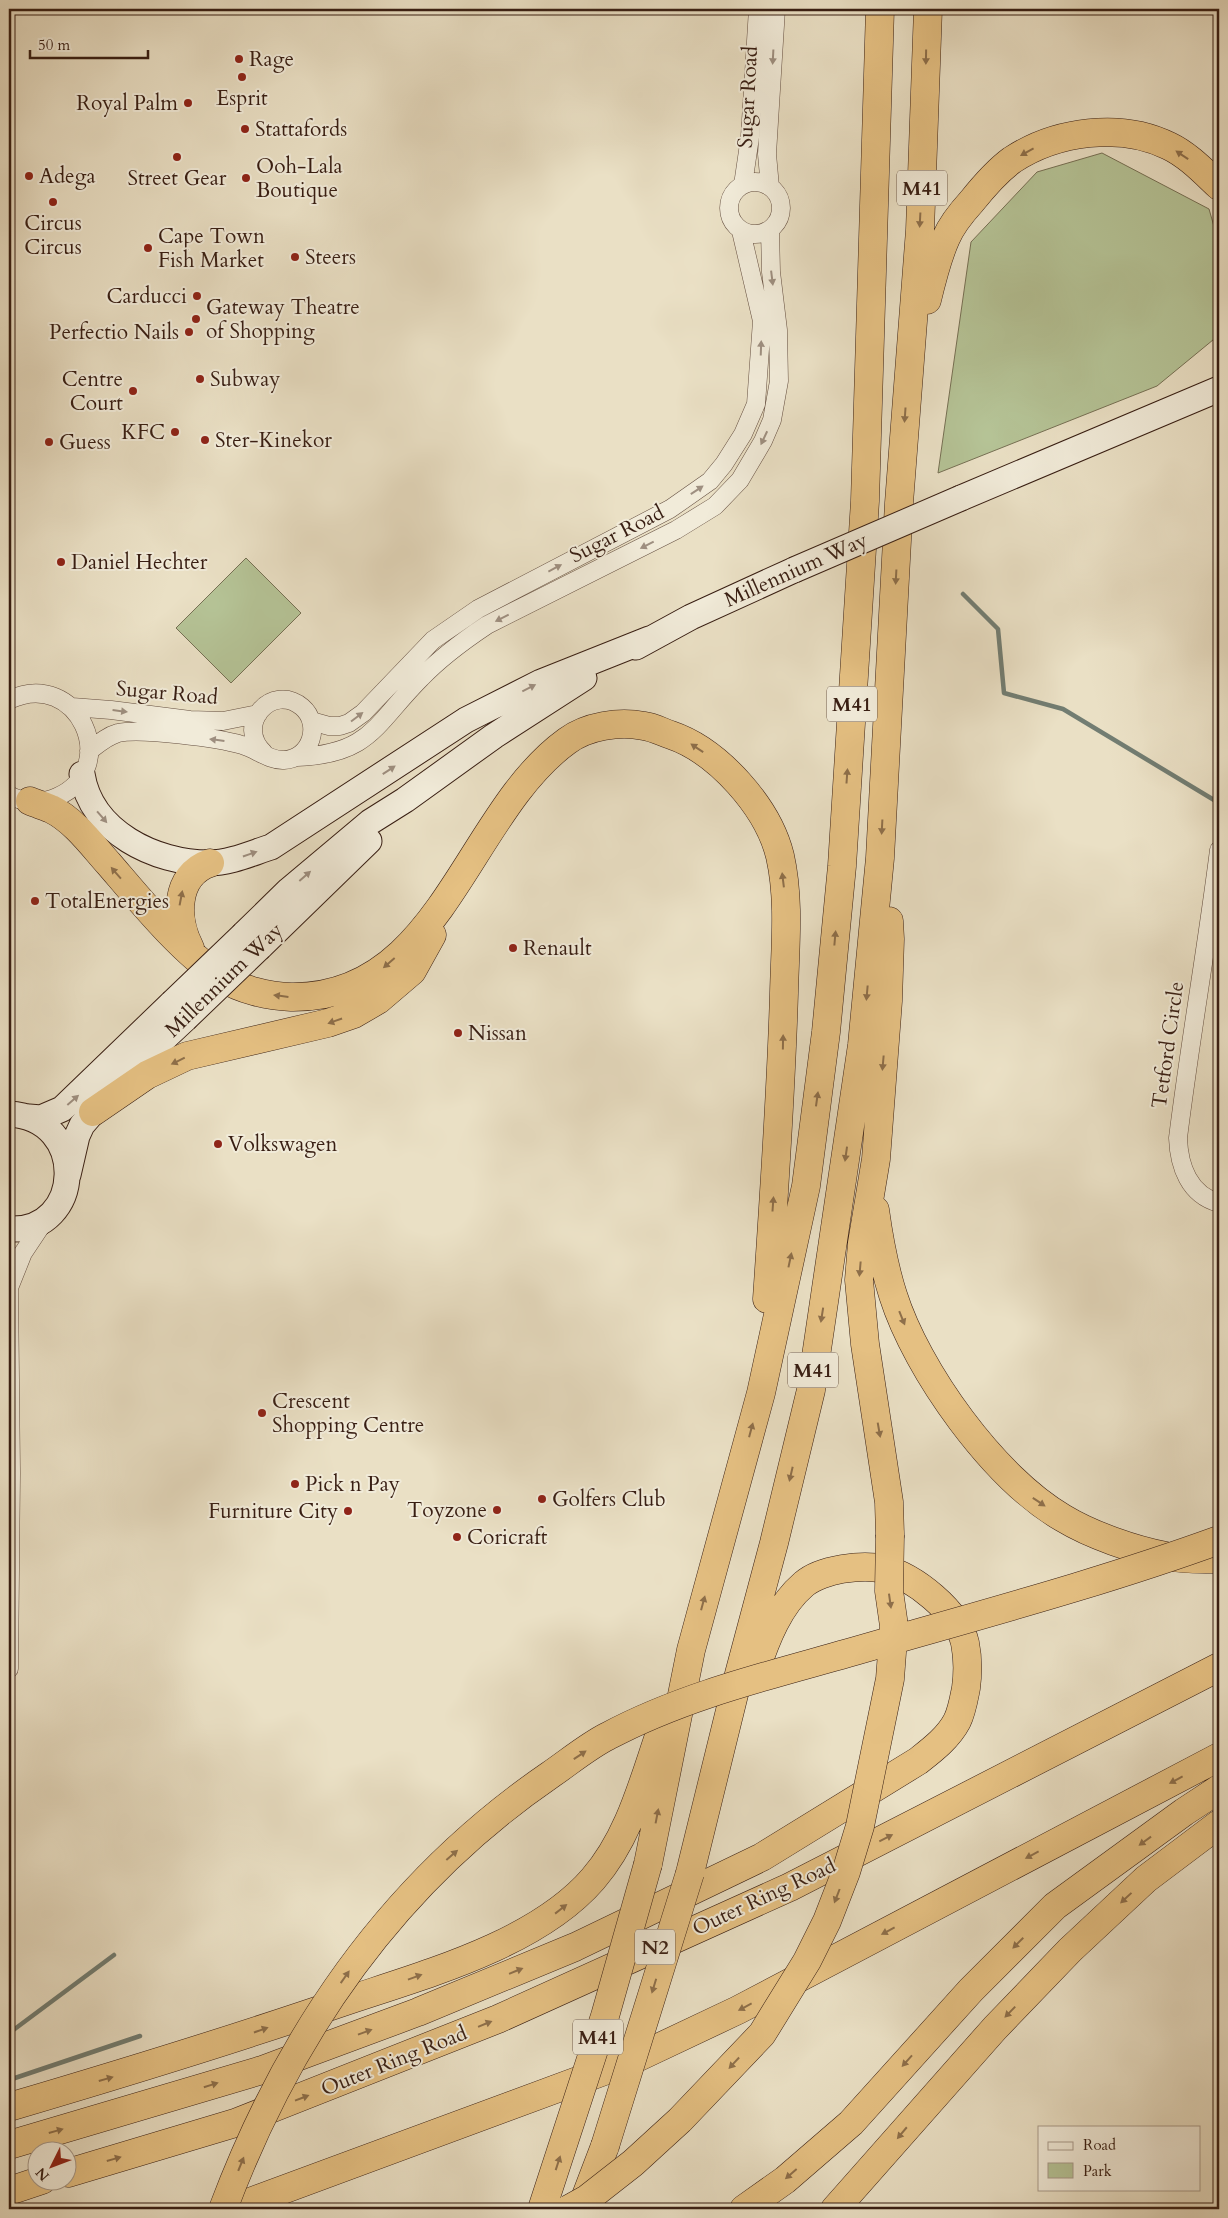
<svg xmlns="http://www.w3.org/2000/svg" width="1228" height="2218" font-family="Cardo,serif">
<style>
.green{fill:#b5c396;stroke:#767054}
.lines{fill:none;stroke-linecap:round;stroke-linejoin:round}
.stream{stroke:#727d72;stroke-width:4.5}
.street-casing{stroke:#644e40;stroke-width:19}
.secondary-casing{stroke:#381e13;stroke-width:27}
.highway-casing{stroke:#381e13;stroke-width:29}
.street{stroke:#f1ebd9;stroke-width:18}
.secondary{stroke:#f1ebd9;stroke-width:25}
.highway{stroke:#e5c082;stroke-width:28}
.secondary-bridge-casing{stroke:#381e13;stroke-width:27;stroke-linecap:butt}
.highway-bridge-casing{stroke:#381e13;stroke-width:29;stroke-linecap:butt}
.secondary-bridge{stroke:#f1ebd9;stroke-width:25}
.highway-bridge{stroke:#e5c082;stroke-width:28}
.oneway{fill:#9e8f80}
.oneway2{fill:#8e6f4a}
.poi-dot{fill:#8f2418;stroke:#f1ebd9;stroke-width:2}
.labels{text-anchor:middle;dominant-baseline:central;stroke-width:4;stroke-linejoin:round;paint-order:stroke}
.shield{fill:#f1ebd9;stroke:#705c4e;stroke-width:1}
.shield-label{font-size:20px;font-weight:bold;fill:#381e13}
.poi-label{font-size:21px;fill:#381e13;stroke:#f1ebd9;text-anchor:start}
.street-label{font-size:21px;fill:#381e13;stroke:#f1ebd9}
</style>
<rect width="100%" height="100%" fill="#eae0c5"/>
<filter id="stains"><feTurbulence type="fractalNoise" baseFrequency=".004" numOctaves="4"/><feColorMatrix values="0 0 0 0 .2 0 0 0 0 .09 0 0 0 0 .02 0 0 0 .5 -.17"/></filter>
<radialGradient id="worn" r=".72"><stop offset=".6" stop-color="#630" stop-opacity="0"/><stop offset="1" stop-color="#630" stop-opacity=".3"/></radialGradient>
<path class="green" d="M1102 153 1209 209 1219 244V335L1157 386 938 473 971 242 1037 172Z
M246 558 301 613 231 683 176 628Z"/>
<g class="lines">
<path class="stream" d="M963 594 998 629 1004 693 1063 709 1219 803
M9 2036 12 2031 114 1955
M9 2080 140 2036"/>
<g class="street-casing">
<path id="street" d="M729 208a26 26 0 1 1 52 0a26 26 0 1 1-52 0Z
M743 185 750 137 758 9
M770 187 767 154 776 9
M9 700C78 667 123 768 57 797 41 804 23 803 9 795
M72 707 111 710 190 720 223 721 258 714
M311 721 329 726H340L349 723 363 713 433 640 478 609 670 509 710 481 724 464 743 434 756 404 762 321 741 231
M89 751C98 744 107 736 118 733 141 728 219 738 242 745 256 749 270 761 284 760 311 759 322 724 302 707 272 682 234 725 264 753
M297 757C371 754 375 724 421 678 441 657 463 641 487 625L676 530 715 506 740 480 763 441 772 420 779 381 778 330 771 272 770 230
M1219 850C1207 946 1190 1041 1178 1138 1179 1166 1189 1195 1219 1203
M9 1286 11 1473 9 1669
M9 1288 23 1253 45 1220"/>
</g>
<g class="secondary-casing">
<path id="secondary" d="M961 498 1219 389
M636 647 691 617 794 570
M82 774C91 832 155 863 209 863 230 863 252 853 271 847L466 720 541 682 649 639
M244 934 289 890 370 822 405 800 494 736 584 678
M260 947 369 841
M9 1114C89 1118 84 1233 9 1229
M29 1117 41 1118 62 1109 172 1003
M68 1175 77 1136 82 1125 124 1076 185 1019"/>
</g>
<g class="highway-casing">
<path id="highway" d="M927 300C932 279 937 258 946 238 952 224 962 212 972 201 984 186 997 171 1012 160 1056 131 1121 122 1169 146 1188 155 1204 172 1219 186
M30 801C37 804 44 806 51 809 74 820 92 845 109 864 140 900 182 952 221 977 241 990 268 996 291 997 441 999 466 814 567 741 587 726 619 721 644 726 653 727 662 732 671 735 718 751 768 807 780 856 790 900 785 948 784 993 781 1095 774 1197 767 1299
M889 921 890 939 888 1001 876 1159 862 1243 859 1280 865 1344 889 1502 890 1535
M190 948C175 920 174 875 210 863
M93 1112 147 1075 187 1056 328 1023 354 1014 378 1000 412 971 432 935
M875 1210C879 1239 884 1267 893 1295 917 1371 994 1478 1063 1518 1091 1535 1134 1550 1166 1556 1183 1560 1202 1559 1219 1559
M648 1864 691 1650 761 1393 806 1186 826 1032 842 866 865 501 880 9
M690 1873 739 1674 774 1543 811 1390 862 1045 880 858 899 503 920 230 928 9
M9 2107C121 2074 232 2040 343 2002 423 1975 536 1945 593 1879 628 1839 642 1786 659 1736
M9 2145 262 2070 418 2012 575 1947 762 1857 918 1761C932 1750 948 1738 957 1721 962 1711 964 1698 966 1688 968 1673 968 1658 965 1643 958 1611 914 1577 884 1569 871 1566 855 1567 842 1569 830 1571 813 1576 804 1584 779 1605 766 1639 756 1669
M68 2173 235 2123 498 2019 790 1887 1219 1667
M9 2191 42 2180
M231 2209 626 2063 738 2010 1219 1757
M581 2209 605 2146
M744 2209 785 2180 851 2123 971 1990 1055 1906 1184 1812 1219 1789
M835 2209 995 2028 1070 1950 1146 1879 1219 1824"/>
</g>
<use href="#street" class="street"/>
<use href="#secondary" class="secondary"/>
<use href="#highway" class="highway"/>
<g class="secondary-bridge-casing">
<path id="secondary-bridge" d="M794 570 961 498
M172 1003 244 934
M185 1019 260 947"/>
</g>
<g class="highway-bridge-casing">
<path id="highway-bridge" d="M605 2146 690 1873
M223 2209C289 2033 394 1882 550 1775 569 1762 588 1746 608 1736 683 1696 767 1676 848 1653 972 1617 1098 1584 1219 1540
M542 2209 605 2016 648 1864
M569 2209 587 2199 633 2163 680 2120 762 2034 807 1961 827 1921 846 1872 860 1826 890 1679 894 1626 889 1591 890 1535"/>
</g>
<use href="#secondary-bridge" class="secondary-bridge"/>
<use href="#highway-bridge" class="highway-bridge"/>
</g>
<defs><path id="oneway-solid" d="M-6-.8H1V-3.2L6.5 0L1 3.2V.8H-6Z" transform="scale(1.25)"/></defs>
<g class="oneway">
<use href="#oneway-solid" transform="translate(773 57) rotate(93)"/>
<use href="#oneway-solid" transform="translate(772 278) rotate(83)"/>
<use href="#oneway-solid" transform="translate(761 348) rotate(-88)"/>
<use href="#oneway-solid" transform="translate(764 438) rotate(115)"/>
<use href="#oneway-solid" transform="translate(697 490) rotate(-34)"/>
<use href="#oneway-solid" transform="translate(647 545) rotate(153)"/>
<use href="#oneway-solid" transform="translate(555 568) rotate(-28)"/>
<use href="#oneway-solid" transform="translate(502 618) rotate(153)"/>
<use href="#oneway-solid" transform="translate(529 688) rotate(-27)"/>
<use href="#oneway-solid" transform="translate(120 711) rotate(7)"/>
<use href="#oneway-solid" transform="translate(357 717) rotate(-37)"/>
<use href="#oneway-solid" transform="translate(217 740) rotate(-173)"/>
<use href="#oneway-solid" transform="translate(389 770) rotate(-33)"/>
<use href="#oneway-solid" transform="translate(102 817) rotate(49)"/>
<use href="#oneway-solid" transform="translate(250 854) rotate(-19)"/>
<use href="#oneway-solid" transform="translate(305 876) rotate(-41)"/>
<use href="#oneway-solid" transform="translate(73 1100) rotate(-41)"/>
</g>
<g class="oneway2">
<use href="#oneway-solid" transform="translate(926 57) rotate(91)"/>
<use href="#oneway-solid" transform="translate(1027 152) rotate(151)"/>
<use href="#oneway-solid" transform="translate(1182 155) rotate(-146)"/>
<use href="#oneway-solid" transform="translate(920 220) rotate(93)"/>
<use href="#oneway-solid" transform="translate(905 415) rotate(94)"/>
<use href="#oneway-solid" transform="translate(896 577) rotate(93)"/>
<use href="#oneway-solid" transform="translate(697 748) rotate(-146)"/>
<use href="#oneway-solid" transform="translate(847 776) rotate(-86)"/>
<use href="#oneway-solid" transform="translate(882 827) rotate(93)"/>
<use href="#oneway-solid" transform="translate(116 873) rotate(-131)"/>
<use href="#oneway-solid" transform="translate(783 880) rotate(-97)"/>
<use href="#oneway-solid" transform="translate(181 898) rotate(-79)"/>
<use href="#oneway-solid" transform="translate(835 938) rotate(-85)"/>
<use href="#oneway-solid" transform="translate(389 963) rotate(139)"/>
<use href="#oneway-solid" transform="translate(867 993) rotate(95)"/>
<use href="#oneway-solid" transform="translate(281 996) rotate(-173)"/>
<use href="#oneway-solid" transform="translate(335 1021) rotate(161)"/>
<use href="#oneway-solid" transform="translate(783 1042) rotate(-89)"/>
<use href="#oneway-solid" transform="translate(178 1061) rotate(154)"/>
<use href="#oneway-solid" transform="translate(883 1063) rotate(95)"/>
<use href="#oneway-solid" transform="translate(817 1099) rotate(-82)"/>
<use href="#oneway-solid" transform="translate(846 1154) rotate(98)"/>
<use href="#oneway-solid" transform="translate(773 1204) rotate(-86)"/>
<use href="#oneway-solid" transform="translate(790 1260) rotate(-78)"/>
<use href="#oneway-solid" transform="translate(860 1269) rotate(95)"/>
<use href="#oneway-solid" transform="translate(822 1315) rotate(99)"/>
<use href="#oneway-solid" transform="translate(902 1318) rotate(68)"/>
<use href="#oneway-solid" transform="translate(751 1430) rotate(-75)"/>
<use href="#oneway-solid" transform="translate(879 1430) rotate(80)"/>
<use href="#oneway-solid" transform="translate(791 1474) rotate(103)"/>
<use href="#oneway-solid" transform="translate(1039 1502) rotate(34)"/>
<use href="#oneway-solid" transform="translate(890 1601) rotate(82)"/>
<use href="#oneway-solid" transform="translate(703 1603) rotate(-75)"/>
<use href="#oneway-solid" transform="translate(580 1755) rotate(-34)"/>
<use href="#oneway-solid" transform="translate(1176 1780) rotate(152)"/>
<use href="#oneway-solid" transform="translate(657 1816) rotate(-79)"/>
<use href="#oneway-solid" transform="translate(886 1838) rotate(-27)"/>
<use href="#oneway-solid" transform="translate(1145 1841) rotate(144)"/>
<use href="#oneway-solid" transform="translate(452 1855) rotate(-41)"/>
<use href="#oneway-solid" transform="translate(1032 1855) rotate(152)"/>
<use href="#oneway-solid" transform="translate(837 1896) rotate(111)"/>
<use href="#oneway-solid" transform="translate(1126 1898) rotate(137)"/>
<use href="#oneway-solid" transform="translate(561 1909) rotate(-38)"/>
<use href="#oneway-solid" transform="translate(888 1931) rotate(152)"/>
<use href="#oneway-solid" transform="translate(1018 1943) rotate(135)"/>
<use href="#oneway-solid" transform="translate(516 1971) rotate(-22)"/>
<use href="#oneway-solid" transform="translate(345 1977) rotate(-55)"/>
<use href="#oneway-solid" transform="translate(415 1977) rotate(-20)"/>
<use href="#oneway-solid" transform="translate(654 1986) rotate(107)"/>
<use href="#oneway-solid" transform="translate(745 2007) rotate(152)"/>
<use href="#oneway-solid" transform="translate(1010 2012) rotate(134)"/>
<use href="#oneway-solid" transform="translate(485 2024) rotate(-22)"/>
<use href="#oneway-solid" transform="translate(261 2030) rotate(-19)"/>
<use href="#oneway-solid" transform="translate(365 2032) rotate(-20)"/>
<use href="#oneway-solid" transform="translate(907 2061) rotate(132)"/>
<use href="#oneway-solid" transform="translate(734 2063) rotate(133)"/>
<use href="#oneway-solid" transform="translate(106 2079) rotate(-16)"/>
<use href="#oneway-solid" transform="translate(211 2085) rotate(-17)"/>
<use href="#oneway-solid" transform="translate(302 2098) rotate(-21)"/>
<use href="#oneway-solid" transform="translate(56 2131) rotate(-16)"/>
<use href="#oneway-solid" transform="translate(902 2133) rotate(130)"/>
<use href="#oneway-solid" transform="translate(114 2159) rotate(-16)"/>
<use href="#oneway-solid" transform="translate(558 2163) rotate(-72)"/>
<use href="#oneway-solid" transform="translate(241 2164) rotate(-68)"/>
<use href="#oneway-solid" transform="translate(791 2174) rotate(139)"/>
</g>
<g class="poi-dot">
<circle cx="239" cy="59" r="5"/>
<circle cx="242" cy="77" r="5"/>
<circle cx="188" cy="103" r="5"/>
<circle cx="245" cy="129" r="5"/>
<circle cx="177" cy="157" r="5"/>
<circle cx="29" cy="176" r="5"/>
<circle cx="246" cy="178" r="5"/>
<circle cx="53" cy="202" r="5"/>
<circle cx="148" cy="248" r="5"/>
<circle cx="295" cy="257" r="5"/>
<circle cx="197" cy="296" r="5"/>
<circle cx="196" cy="319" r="5"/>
<circle cx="189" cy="332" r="5"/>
<circle cx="200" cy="379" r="5"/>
<circle cx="133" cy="391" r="5"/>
<circle cx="175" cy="432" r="5"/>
<circle cx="205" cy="440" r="5"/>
<circle cx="49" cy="442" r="5"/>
<circle cx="61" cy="562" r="5"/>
<circle cx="35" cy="901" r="5"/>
<circle cx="513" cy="948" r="5"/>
<circle cx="458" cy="1033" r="5"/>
<circle cx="218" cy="1144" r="5"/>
<circle cx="262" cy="1413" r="5"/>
<circle cx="295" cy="1484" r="5"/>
<circle cx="542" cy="1499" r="5"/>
<circle cx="497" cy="1510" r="5"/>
<circle cx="348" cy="1511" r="5"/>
<circle cx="457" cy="1537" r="5"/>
</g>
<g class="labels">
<g class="shield">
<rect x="897" y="170.5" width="50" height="35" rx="4"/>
<rect x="827" y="686.5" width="50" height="35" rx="4"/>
<rect x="788" y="1352.5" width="50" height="35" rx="4"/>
<rect x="635" y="1929.5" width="40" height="35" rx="4"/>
<rect x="573" y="2019.5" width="50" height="35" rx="4"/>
</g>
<g class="shield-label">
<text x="922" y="188">M41</text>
<text x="852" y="704">M41</text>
<text x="813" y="1370">M41</text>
<text x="655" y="1947">N2</text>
<text x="598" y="2037">M41</text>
</g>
<g class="poi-label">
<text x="249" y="59">Rage</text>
<text x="242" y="98" text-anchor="middle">Esprit</text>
<text x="178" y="103" text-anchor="end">Royal Palm</text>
<text x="255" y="129">Stattafords</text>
<text x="256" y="166">Ooh-Lala<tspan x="256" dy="24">Boutique</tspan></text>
<text x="39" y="176">Adega</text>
<text x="177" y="178" text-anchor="middle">Street Gear</text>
<text x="53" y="223" text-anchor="middle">Circus<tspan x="53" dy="24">Circus</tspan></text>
<text x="158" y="236">Cape Town<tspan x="158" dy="24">Fish Market</tspan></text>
<text x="305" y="257">Steers</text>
<text x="187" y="296" text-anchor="end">Carducci</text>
<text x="206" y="307">Gateway Theatre<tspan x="206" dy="24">of Shopping</tspan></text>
<text x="179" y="332" text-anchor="end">Perfectio Nails</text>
<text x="123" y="379" text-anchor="end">Centre<tspan x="123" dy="24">Court</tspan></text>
<text x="210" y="379">Subway</text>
<text x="165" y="432" text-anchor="end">KFC</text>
<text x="215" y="440">Ster-Kinekor</text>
<text x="59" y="442">Guess</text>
<text x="71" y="562">Daniel Hechter</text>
<text x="45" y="901">TotalEnergies</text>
<text x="523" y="948">Renault</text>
<text x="468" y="1033">Nissan</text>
<text x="228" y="1144">Volkswagen</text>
<text x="272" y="1401">Crescent<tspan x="272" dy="24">Shopping Centre</tspan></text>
<text x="305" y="1484">Pick n Pay</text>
<text x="552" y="1499">Golfers Club</text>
<text x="487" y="1510" text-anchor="end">Toyzone</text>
<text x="338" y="1511" text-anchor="end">Furniture City</text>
<text x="467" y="1537">Coricraft</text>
</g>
<g class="street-label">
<text transform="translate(748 97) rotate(-87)">Sugar Road</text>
<text transform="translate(617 534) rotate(-27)">Sugar Road</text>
<text transform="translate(796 570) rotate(-24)">Millennium Way</text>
<text transform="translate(167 693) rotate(5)">Sugar Road</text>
<text transform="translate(224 980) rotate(-44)">Millennium Way</text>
<text transform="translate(1168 1045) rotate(-82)">Tetford Circle</text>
<text transform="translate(764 1897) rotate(-25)">Outer Ring Road</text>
<text transform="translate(394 2061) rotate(-22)">Outer Ring Road</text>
</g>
</g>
<rect width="1228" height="2218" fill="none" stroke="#eae0c5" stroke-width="30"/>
<rect x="10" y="10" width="1208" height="2198" fill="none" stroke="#381e13" stroke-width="2.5"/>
<rect x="15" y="15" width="1198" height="2188" fill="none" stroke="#381e13"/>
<rect x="1038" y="2126" width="162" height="65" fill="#f1ebd9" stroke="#a7998a"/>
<rect x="1048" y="2142" width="25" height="8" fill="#f1ebd9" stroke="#a7998a"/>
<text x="1083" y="2150" font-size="15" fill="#381e13">Road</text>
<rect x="1048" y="2163" width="25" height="15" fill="#b5c396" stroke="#a7998a"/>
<text x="1083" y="2176" font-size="15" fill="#381e13">Park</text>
<g transform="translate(52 2166) rotate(228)"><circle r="24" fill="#f1ebd9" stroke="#a7998a"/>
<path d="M0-4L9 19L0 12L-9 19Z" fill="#8f2418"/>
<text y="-8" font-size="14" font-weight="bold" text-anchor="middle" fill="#381e13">N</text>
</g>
<path d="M30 50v8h118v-8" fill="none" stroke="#381e13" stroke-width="2.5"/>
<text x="38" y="50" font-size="15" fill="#381e13" stroke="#f1ebd9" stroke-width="4" paint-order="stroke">50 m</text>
<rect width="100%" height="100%" filter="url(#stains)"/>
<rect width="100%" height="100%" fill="url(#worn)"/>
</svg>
